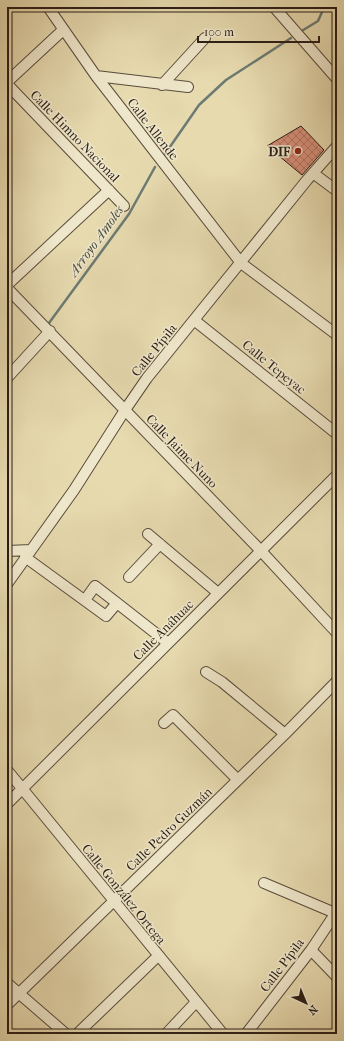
<svg xmlns="http://www.w3.org/2000/svg" width="344" height="1041" font-family="'IM FELL French Canon',serif">
<style>
.lines{fill:none;stroke-linecap:round;stroke-linejoin:round}
.stream{stroke:#6c7b73;stroke-width:2.5}
.building{fill:url(#building-cross-hatch);stroke:#2a1d16}
.minor-casing{stroke:#594c3c;stroke-width:12}
.minor{stroke:#efe7cb;stroke-width:10}
.poi-dot{fill:#8f2418;stroke:#efe7cb;stroke-width:1.5}
.labels{text-anchor:middle;dominant-baseline:central;stroke-width:3;stroke-linejoin:round;paint-order:stroke}
.street-label{font-size:13px;fill:#2a1d16;stroke:#efe7cb}
.poi-label{font-size:13px;font-weight:bold;fill:#2a1d16;stroke:#efe7cb;text-anchor:end}
.water-label{font-size:14px;font-style:italic;fill:#4b4c44;stroke:#efe7cb}
</style>
<defs>
<pattern id="building-cross-hatch" width="8" height="8" patternUnits="userSpaceOnUse"><rect width="8" height="8" fill="#d68d77"/><path d="M0 0l8 8M0 8l8-8" fill="none" stroke="#ae7361"/></pattern>
</defs>
<rect width="100%" height="100%" fill="#e7daaf"/>
<filter id="stains"><feTurbulence type="fractalNoise" baseFrequency=".005" numOctaves="4"/><feColorMatrix values="0 0 0 0 .2 0 0 0 0 .09 0 0 0 0 .02 0 0 0 .5 -.17"/></filter>
<radialGradient id="worn" r=".72"><stop offset=".6" stop-color="#630" stop-opacity="0"/><stop offset="1" stop-color="#630" stop-opacity=".3"/></radialGradient>
<g class="lines">
<path class="stream" d="M300 32 318 21 322 12 320 7
M165 154 199 105 226 80 291 38
M49 323 129 214 155 167"/>
</g>
<path class="building" d="M301 126 324 150 302 175 267 146Z"/>
<g class="lines">
<g class="minor-casing">
<path id="minor" d="M48 7 96 76 241 263 337 335
M274 7 337 79
M96 76 188 87
M7 82 63 30
M7 84 124 206
M162 85 205 38
M313 173 337 191
M7 285 109 190
M7 288 262 552 337 633
M194 320 337 434
M7 378 50 331
M148 534 218 593
M7 551 31 550
M25 557 106 616 117 603 168 643
M129 577 160 544
M7 584 74 490 125 410 147 378 307 180 337 146
M85 600 95 586 117 603
M206 672 222 682 285 734
M164 723 173 715 238 780
M7 770 223 1034
M7 804 337 475
M264 883 335 913
M311 950 337 977
M7 983 66 1034
M7 1005 285 734 337 681
M77 1034 158 956
M166 1034 196 1002
M246 1034 311 950 337 911"/>
</g>
<use href="#minor" class="minor"/>
</g>
<circle class="poi-dot" cx="298" cy="151" r="4"/>
<g class="labels">
<g class="street-label">
<text transform="translate(153 129) rotate(52)">Calle Allende</text>
<text transform="translate(75 136) rotate(46)">Calle Himno Nacional</text>
<text transform="translate(154 350) rotate(-51)">Calle Pípila</text>
<text transform="translate(274 367) rotate(39)">Calle Tepeyac</text>
<text transform="translate(182 451) rotate(46)">Calle Jaime Nuno</text>
<text transform="translate(163 630) rotate(-45)">Calle Anáhuac</text>
<text transform="translate(169 829) rotate(-44)">Calle Pedro Guzmán</text>
<text transform="translate(124 894) rotate(51)">Calle González Ortega</text>
<text transform="translate(282 965) rotate(-53)">Calle Pípila</text>
</g>
<g class="poi-label">
<text x="290" y="151">DIF</text>
</g>
<g class="water-label">
<text transform="translate(96 241) rotate(-54)">Arroyo Amoles</text>
</g>
</g>
<rect width="344" height="1041" fill="none" stroke="#e7daaf" stroke-width="24"/>
<rect x="8" y="8" width="328" height="1025" fill="none" stroke="#2a1d16" stroke-width="2"/>
<rect x="12" y="12" width="320" height="1017" fill="none" stroke="#2a1d16"/>
<g transform="translate(306 1003) rotate(136)" stroke="#efe7cb" stroke-width="3" paint-order="stroke">
<path d="M0-3L7 15L0 10L-7 15Z" fill="#2a1d16"/>
<text y="-6" font-size="11" font-weight="bold" text-anchor="middle" fill="#2a1d16">N</text>
</g>
<path d="M198 36v6h121v-6" fill="none" stroke="#2a1d16" stroke-width="2"/>
<text x="204" y="36" font-size="12" fill="#2a1d16" stroke="#efe7cb" stroke-width="3" paint-order="stroke">100 m</text>
<rect width="100%" height="100%" filter="url(#stains)"/>
<rect width="100%" height="100%" fill="url(#worn)"/>
</svg>
